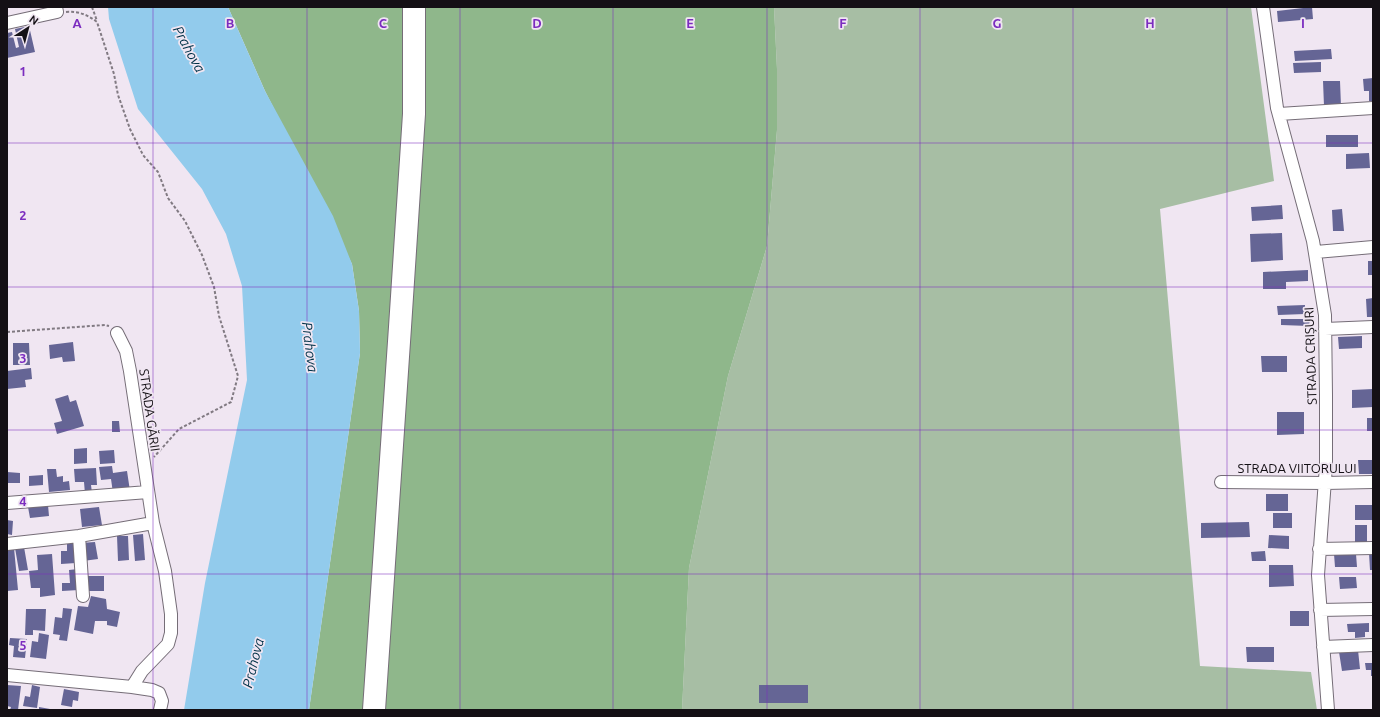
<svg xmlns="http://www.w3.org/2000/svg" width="1380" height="717" font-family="Ubuntu,sans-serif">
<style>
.green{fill:#a7bea4}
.forest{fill:#8fb78b}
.water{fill:#92cbec}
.building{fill:#656595}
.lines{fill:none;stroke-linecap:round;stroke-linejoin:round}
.street-casing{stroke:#756d77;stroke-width:14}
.highway-casing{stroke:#756d77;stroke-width:24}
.path{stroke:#817a82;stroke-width:2;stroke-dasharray:3 2;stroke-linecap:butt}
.street{stroke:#fff;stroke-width:12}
.highway{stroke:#fff;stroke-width:22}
.grid{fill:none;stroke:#7b2cbf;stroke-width:1;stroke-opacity:0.55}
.labels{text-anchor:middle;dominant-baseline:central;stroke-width:3.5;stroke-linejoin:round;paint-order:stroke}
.street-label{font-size:13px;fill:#141015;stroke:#f0e6f2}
.water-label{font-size:14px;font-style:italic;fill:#003248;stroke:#f0e6f2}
.grid-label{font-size:13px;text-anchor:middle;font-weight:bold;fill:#7b2cbf;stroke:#f0e6f2;stroke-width:3.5;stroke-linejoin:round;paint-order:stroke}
</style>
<rect width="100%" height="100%" fill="#f0e6f2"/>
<path class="green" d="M774 7H1251L1274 181 1160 209 1200 666 1311 672 1317 710H682L689 568 728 376 767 246 777 130V69Z"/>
<path class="forest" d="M228 7H774L777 69V130L767 246 728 376 689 568 682 710H309L360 353 359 311 352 264 265 91Z"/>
<path class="water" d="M108 7H228L265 91 333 216 352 264 359 311 360 353 309 710H184L205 583 247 380 242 286 226 234 202 189 138 109 109 19Z"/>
<path class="building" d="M1312 7 1313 19 1278 22 1277 11Z
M29 26 35 52 7 58V33L12 32 16 48 19 47 15 29Z
M1331 49 1332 59 1295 61 1294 51Z
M1321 62V72L1294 73 1293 63Z
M1373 78V101H1369V91H1364L1363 79Z
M1323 81H1340L1341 106H1324Z
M1326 135H1358V147H1326Z
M1369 153 1370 168 1346 169V154Z
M1282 205 1283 219 1252 221 1251 207Z
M1342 209 1344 231H1333L1332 210Z
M1282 233 1283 260 1251 262 1250 234Z
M1368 261H1373V275H1368Z
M1308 270V281L1286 282V289H1263V272Z
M1373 298V317H1367L1366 299Z
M1305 305V314L1278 315 1277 306Z
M1281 319H1310L1309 326 1281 325Z
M1362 336V348L1339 349 1338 337Z
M73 342 75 361 63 362 62 357 50 359 49 345Z
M13 343H29L30 365H13Z
M1261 356H1287V372H1262Z
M31 368 32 379 25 380 26 387 7 389V371Z
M1373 389V407L1352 408V390Z
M68 395 70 402 76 400 84 426 57 434 54 423 62 421 55 399Z
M1277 412H1304V434L1277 435Z
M1367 418H1373V431H1367Z
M112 421H119L120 432H112Z
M87 448V463L74 464V449Z
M114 450 115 463 100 464 99 451Z
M1358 460H1373V474H1359Z
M112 466 113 473 127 471 130 491 113 493 111 479 101 480 99 467Z
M96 468 97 485H91L92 493 85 494 84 482H75L74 469Z
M47 469H56L57 477 63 476V482L69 481 70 490 49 492Z
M7 472 20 473V483H7Z
M43 475V485L29 486V476Z
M1266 494H1288V511H1266Z
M48 505 49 516 30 518 28 507Z
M1355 505H1372V520H1355Z
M99 507 102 525 82 527 80 509Z
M1273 513H1292V528H1273Z
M7 520 13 521 12 535 7 534Z
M1249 522 1250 537 1201 538V523Z
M1355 525H1367V545H1355Z
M143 534 145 560 135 561 133 535Z
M1269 535 1289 536V549L1268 548Z
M117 536H128L129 560 118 561Z
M67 541H75L76 563 61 564V551H67Z
M95 542 98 559 83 561 81 543Z
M24 547 28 570 19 571 15 548Z
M14 548 18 590 7 591V549Z
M1265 551 1266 561H1252L1251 552Z
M1369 553H1373V570H1370Z
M52 554 55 595 40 597V588H31L29 571 38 570 37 555Z
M1334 554H1356L1357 567H1335Z
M1269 565H1293L1294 586 1269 587Z
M78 569 79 590 62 591V583H70L69 570Z
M85 576H104V591H85Z
M1339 577H1356L1357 588 1340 589Z
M91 596 106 599 107 609 120 612 117 627 107 625V621H95L93 634 74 630 78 606 88 607Z
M63 608 72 609 67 641 59 640 60 635 53 634 55 617 62 618Z
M26 609H46L45 631 33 630V635H25Z
M1290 611H1309V626H1290Z
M1369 623V632H1365V637L1355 638V632H1348L1347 624Z
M39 633 49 635 46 659 30 657 32 641 38 642Z
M10 638 27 639 25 658 13 657 14 646 9 645Z
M1246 647H1274V662H1247Z
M1358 650 1360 669 1342 671 1339 652Z
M1365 663H1373V676H1371V670H1366Z
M7 685 21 686 18 710H10L11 707 7 706Z
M32 685 40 687 37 708 23 706 25 696 30 697Z
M759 685H808V703H759Z
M64 689 79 692 78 701 73 700 72 707 61 705Z
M39 707 50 709V710H39Z"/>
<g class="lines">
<g class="street-casing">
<path id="street" d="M1263 7 1277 108 1313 241 1325 315 1326 395V466L1318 575 1328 710
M7 23 57 12 56 7
M1279 114 1373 108
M1316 252 1373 247
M1325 329 1373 327
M117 333 126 351 130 371 153 523 165 571 171 614V633L168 644 142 671 132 687 152 690 159 693 162 701 160 710
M1221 482 1325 483 1373 482
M7 503 148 492
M79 536 83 596
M7 544 79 536 153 523
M1319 549 1373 548
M1320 610 1373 609
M1323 647 1373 645
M7 675 132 687"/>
</g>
<g class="highway-casing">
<path id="highway" d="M374 710 400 327 414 114V7"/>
</g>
<path class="path" d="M92 7 97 21
M66 12C79 11 88 15 97 22L114 74 118 95 130 129 143 155 158 172 168 198 185 221 202 255 214 287 219 316 238 376 231 402 179 429 154 457
M7 332 105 325 109 326"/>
<use href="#street" class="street"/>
<use href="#highway" class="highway"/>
</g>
<path class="grid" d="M153 7V710M307 7V710M460 7V710M613 7V710M767 7V710M920 7V710M1073 7V710M1227 7V710M7 143H1373M7 287H1373M7 430H1373M7 574H1373"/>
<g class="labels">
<g class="street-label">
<text transform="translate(1310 356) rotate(-92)">STRADA CRIȘURI</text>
<text transform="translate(150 410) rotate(82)">STRADA GĂRII</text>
<text x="1297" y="468">STRADA VIITORULUI</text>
</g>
<g class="water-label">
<text transform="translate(189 49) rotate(61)">Prahova</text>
<text transform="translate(310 347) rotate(83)">Prahova</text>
<text transform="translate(253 663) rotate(-76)">Prahova</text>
</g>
</g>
<g class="grid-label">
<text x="77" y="28">A</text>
<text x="230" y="28">B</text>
<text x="383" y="28">C</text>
<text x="537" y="28">D</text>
<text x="690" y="28">E</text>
<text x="843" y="28">F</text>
<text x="997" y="28">G</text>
<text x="1150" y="28">H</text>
<text x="1303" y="28">I</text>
<text x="23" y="76">1</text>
<text x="23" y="220">2</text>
<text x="23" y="363">3</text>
<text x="23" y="506">4</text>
<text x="23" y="650">5</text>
</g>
<rect width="1380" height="717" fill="none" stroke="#141015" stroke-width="16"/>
<g transform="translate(28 28) rotate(36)" stroke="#f0e6f2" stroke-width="3" paint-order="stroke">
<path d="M0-3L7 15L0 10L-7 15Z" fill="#141015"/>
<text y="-6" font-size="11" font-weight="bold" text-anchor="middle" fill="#141015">N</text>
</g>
</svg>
